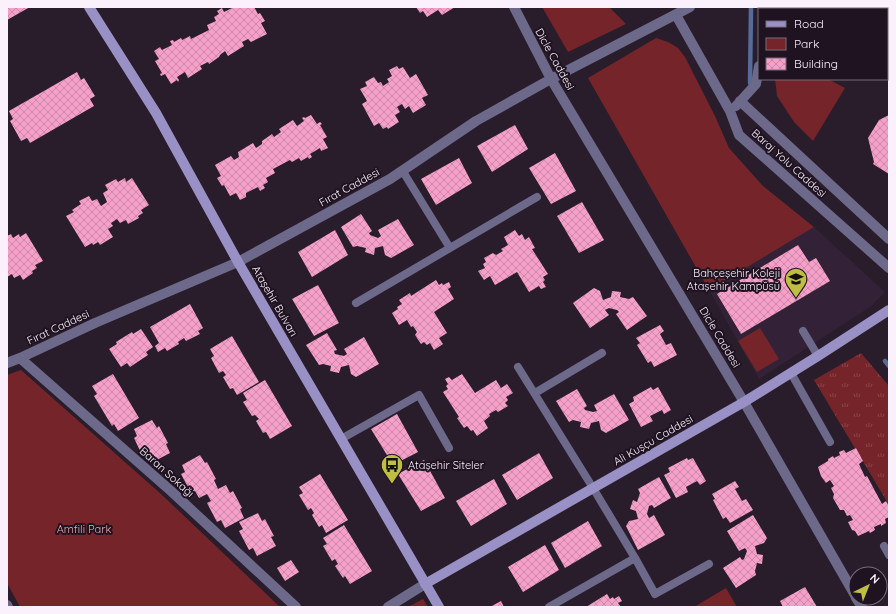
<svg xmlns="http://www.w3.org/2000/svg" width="896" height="614" font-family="Quicksand,sans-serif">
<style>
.built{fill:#332237}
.grass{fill:url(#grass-tufts)}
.green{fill:#75242a}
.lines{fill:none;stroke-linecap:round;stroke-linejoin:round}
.stream{stroke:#566b99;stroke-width:4.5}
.building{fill:url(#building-cross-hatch)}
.lane{stroke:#6d698a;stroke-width:8}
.street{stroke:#6d698a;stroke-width:10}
.secondary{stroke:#9991c6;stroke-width:10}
.labels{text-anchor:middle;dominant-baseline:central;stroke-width:4;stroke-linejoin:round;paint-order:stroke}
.street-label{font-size:11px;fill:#faf1fc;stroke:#1f1321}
.poi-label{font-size:11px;fill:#faf1fc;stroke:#1f1321;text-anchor:end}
.park-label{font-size:11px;fill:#f4abaa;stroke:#1f1321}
</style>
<defs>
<pattern id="grass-tufts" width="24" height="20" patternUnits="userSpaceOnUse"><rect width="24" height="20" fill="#75242a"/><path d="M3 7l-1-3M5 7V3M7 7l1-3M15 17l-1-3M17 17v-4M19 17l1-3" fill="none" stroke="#8a444a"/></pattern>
<pattern id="building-cross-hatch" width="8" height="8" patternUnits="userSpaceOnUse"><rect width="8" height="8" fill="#f69fc8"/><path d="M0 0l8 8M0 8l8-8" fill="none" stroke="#cb89a9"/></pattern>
</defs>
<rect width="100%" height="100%" fill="#291c2b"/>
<path class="built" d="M814 227 885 292 870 307 759 379 709 290Z"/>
<path class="grass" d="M861 353 889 386V505L814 380Z"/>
<path class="green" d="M542 7H609L626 24 568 52Z
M656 38 668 42 678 48 685 57 715 116 729 148 763 186 814 227 709 290 588 78Z
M775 79H828L845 88 813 141 794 122 777 96Z
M760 328 779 359 757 372 738 341Z
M21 370 161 494 280 607H20L7 583V375Z
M726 588 737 607H694Z
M423 599 428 607H408Z"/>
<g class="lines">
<path class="stream" d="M750 83 751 7
M885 361 889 366"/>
</g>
<path class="building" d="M7 7H30L7 20Z
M234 7H254L258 14 260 13 265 21 261 23 267 34 251 42 248 39 242 42 244 46 228 56 225 51 220 55 219 57 209 64 208 62 200 66 202 69 188 78 185 72 177 77 179 80 178 82 177 80 171 84 165 74 161 76 160 74 162 73 155 61 159 59 154 51 160 47 162 50 172 45 170 41 173 40 174 42 181 38 182 40 190 36 191 39 209 30 207 25 216 21 214 17 219 14 217 11 222 8 224 12Z
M416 7H455L442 15 438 10 427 17 423 11 420 13Z
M811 7H858L859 9H810Z
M397 66 399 69 403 67 410 78 416 74 428 95 422 98 426 105 413 113 409 106 405 109 402 104 397 107 400 112 395 115 399 122 388 129 387 127 383 129 379 123 374 126 362 104 367 101 360 89 367 86 365 82 374 77 378 83 381 82 383 86 389 82 387 79 392 76 389 70Z
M77 72 81 80 84 78 95 96 90 99 94 106 30 143 27 138 21 141 10 121 13 119 9 111Z
M311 115 317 124 320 122 322 124 320 125 327 137 323 139 328 148 321 151 320 148 310 154 312 157 309 159 308 157 301 161 299 158 292 162 290 160 273 169 275 173 266 178 268 182 263 185 265 188 260 191 258 187 246 193V197L240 200 236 193 230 196 224 185 222 186 217 178 221 176 215 165 231 156 234 160 239 157 238 152 253 143 256 148 262 144V141L272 134 274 137 281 132 279 129 293 120 297 126 304 121 302 118 304 117 305 118Z
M889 115V174L873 164 874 162 868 138 879 120Z
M515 125 528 149 492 172 477 146Z
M555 153 576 191 551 204 529 168Z
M459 158 472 183 436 205 421 179Z
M125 178 126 182 132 178 149 205 141 210 143 213 138 216 139 218 128 224 126 220 120 223 117 219 111 223 113 226 108 229 113 237 100 245 98 242 93 245 92 243 85 247 66 216 74 212 72 210 81 204 79 201 89 196 92 201 97 199 101 206 107 202 103 193 108 190 105 185 116 179 118 182Z
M582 202 604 240 579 253 557 216Z
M361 214 372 231 369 233 370 235 378 238 381 236 378 230 398 219 414 245 391 258 385 255 383 246 375 248 374 255 365 252 366 248 357 246 353 247 341 227Z
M335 230 348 255 312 277 298 252Z
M515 230 519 236 522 234 525 240 529 237 535 248 532 249 548 274 543 277 545 280 543 282 546 287 541 289 539 286 529 292 517 272 495 285 490 276 484 280 478 271 485 268 483 264 486 262 484 258 493 253 496 255 503 251 501 249 508 245 504 237Z
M26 233 43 261 35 265 37 268 32 271 33 273 23 280 20 275 14 278 12 274 7 277V236L11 234 13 238 19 234 20 237Z
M798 245 809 262 816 258 830 281 741 334 717 294Z
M436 280 439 285 442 283 443 285 449 282 451 287 448 289 454 299 434 312 447 333 439 338 443 344 434 350 430 343 427 345 424 342 421 344 415 335 417 332 413 326 411 327 407 320 399 325 392 313 398 309 397 307 402 304 399 300 410 293 411 296Z
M318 285 339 323 314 336 292 299Z
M594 288 600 291 603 300 611 297 612 291 621 292 620 297 629 299 633 297 647 316 627 330 616 314 619 312 617 310 609 308 605 310 609 315 590 328 573 303Z
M190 304 203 328 198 331 200 334 186 341 184 338 178 342 179 344 167 351 165 348 158 352 155 346 159 343 150 327Z
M660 325 664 331 660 334 666 345 671 343 677 355 654 367 651 361 648 363 637 345 640 343 636 338Z
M141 329 153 347 146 352 148 355 130 367 127 363 121 367 109 349 117 344 116 342 132 332 133 334Z
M327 333 337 350 334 351 335 354 344 356 347 354 344 349 364 337 379 364 356 377 351 374 349 365 341 367 339 373 330 371 331 366 323 364 319 365 306 345Z
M232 336 259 382 237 395 233 388 230 389 223 377 226 375 223 371 219 373 211 358 214 356 210 349Z
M113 374 139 418 118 431 114 424 112 426 94 396 97 394 92 386Z
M462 374 475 393 496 380 501 388 507 384 513 393 506 397 508 400 505 403 508 406 498 412 496 410 489 414 490 416 484 421 488 428 477 436 473 430 471 431 467 426 464 428 457 418 459 417 443 392 448 389 446 386 448 384 445 379 449 377 452 380Z
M265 380 292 426 270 439 266 432 263 433 256 421 259 419 255 415 252 416 243 402 247 400 243 393Z
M651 387 653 390 658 387 671 410 664 414 662 410 650 416 653 421 641 427 629 404 634 401 633 397Z
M577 389 587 406 584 408 585 410 593 412 597 411 594 405 614 394 629 420 606 433 601 430 599 421 591 423 589 429 580 427 581 422 573 420 569 422 556 401Z
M397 414 418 452 393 465 371 429Z
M152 420 157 428 159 426 168 443 166 444 170 453 151 463 147 455 143 457 134 438 137 436 134 429Z
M856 448 863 461 859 464 865 477 867 476 882 504 886 501 889 506V517L885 519 886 523 881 526V524L874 527 875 530 870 533 869 531 858 536 855 531 852 530 848 522 853 520 850 515 847 516 844 510H840L833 498 834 494 831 488 834 486 830 480 826 483 821 476 818 467 828 461V459L833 456 834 458 840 455 839 452 844 450 846 453Z
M539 453 553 478 517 500 502 475Z
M200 455 205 463 207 462 216 479 214 480 218 489 226 485 230 493 233 491 242 508 240 509 244 518 225 528 221 520 217 522 207 503 211 501 207 494 199 498 195 491 191 493 181 474 185 472 182 465Z
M687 458 688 460 693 458 706 481 700 485 697 481 686 487 688 492 676 498 664 475 670 472 668 468Z
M424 460 445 498 421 511 398 474Z
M320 474 348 520 326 533 322 525 319 527 312 515 314 513 311 508 308 510 299 495 303 493 299 487Z
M659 477 671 498 654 508 652 505 649 506 647 514 649 518 654 515 665 535 638 550 626 526 629 521 638 519 636 511 630 509 633 500 637 502 640 493 638 489Z
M494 479 507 504 471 526 456 501Z
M735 481 739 487 735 489 742 501 746 499 753 510 730 523 726 517 723 519 713 500 715 499 712 494Z
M258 513 262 521 265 519 274 536 271 537 276 546 257 556 253 548 249 550 239 531 243 529 239 522Z
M753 515 767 538 764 543 755 546 757 554 763 555 762 564 757 563 755 571 756 575 736 588 723 568 740 557 742 560 744 559 747 551 745 548 739 551 727 531Z
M588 521 602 546 565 568 551 543Z
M344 525 372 571 350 584 345 576 343 578 335 566 338 564 335 559 332 561 323 546 327 544 323 538Z
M545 545 559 570 523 592 508 567Z
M291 560 299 572 285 581 277 568Z
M805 587 817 607H783L780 601Z
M607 594 610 599 613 597 614 599 619 596 622 601 618 603 621 607H586Z
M501 601 504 607H490Z"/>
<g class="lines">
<path class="lane" d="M402 170 450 248
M356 303 537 197
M803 331 818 356
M518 367 593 488 635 558 549 607
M791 373 830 442
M535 393 602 353
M341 439 419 395 449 448
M884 546 889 555
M635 558 655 594 709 564"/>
<path class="street" d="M514 7 551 79 744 402 856 597
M767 9 768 7
M676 15 730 111 739 135 889 268
M740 101 889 239
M736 106 756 84 759 66
M20 358 171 491 296 607
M7 363 20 358 95 323 238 262 390 179 476 121 551 79 690 7
M856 598 862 607
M7 605 8 607
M388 607 425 584"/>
<path class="secondary" d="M89 7 156 113 238 262 439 607
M425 584 744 402 818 356 889 310"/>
</g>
<defs>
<g id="school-pin" transform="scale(1.15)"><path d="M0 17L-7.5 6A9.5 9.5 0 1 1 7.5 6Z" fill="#bebf42" stroke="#1f1321"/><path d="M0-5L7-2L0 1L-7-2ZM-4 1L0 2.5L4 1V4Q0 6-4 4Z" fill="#111"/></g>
<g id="bus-pin" transform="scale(1.15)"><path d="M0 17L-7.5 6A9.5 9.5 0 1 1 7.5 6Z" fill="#bebf42" stroke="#1f1321"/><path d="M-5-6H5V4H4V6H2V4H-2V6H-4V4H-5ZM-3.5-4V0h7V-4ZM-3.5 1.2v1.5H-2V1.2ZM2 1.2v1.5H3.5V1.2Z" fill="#111"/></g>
</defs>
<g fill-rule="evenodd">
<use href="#school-pin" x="796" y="279"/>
<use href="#bus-pin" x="392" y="465"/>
</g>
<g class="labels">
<g class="street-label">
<text transform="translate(555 59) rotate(61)">Dicle Caddesi</text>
<text transform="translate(789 163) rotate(42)">Baraj Yolu Caddesi</text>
<text transform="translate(349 187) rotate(-29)">Fırat Caddesi</text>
<text transform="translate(275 301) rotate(60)">Ataşehir Bulvarı</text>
<text transform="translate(58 327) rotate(-25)">Fırat Caddesi</text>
<text transform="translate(720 337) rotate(59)">Dicle Caddesi</text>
<text transform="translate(653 440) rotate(-30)">Ali Kuşçu Caddesi</text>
<text transform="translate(167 472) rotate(42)">Baran Sokağı</text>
</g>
<g class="poi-label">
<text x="780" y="273">Bahçeşehir Koleji<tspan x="780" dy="13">Ataşehir Kampüsü</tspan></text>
<text x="408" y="465" text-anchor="start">Ataşehir Siteler</text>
</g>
<g class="park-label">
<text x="84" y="529">Amfili Park</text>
</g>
</g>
<rect width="896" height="614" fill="none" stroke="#faf1fc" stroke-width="16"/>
<rect x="758" y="8" width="130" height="72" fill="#1f1321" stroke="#776c79"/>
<rect x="766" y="21" width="20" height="6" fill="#9991c6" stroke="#776c79"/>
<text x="794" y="28" font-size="12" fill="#faf1fc">Road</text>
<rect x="766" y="38" width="20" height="12" fill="#75242a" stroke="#776c79"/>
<text x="794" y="48" font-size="12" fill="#faf1fc">Park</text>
<rect x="766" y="58" width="20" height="12" fill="url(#building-cross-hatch)" stroke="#776c79"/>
<text x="794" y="68" font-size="12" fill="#faf1fc">Building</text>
<g transform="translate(868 586) rotate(43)"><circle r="19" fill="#1f1321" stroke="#776c79"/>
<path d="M0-3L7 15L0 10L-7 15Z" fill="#bebf42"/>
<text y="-6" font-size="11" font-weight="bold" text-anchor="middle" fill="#faf1fc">N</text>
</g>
</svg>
